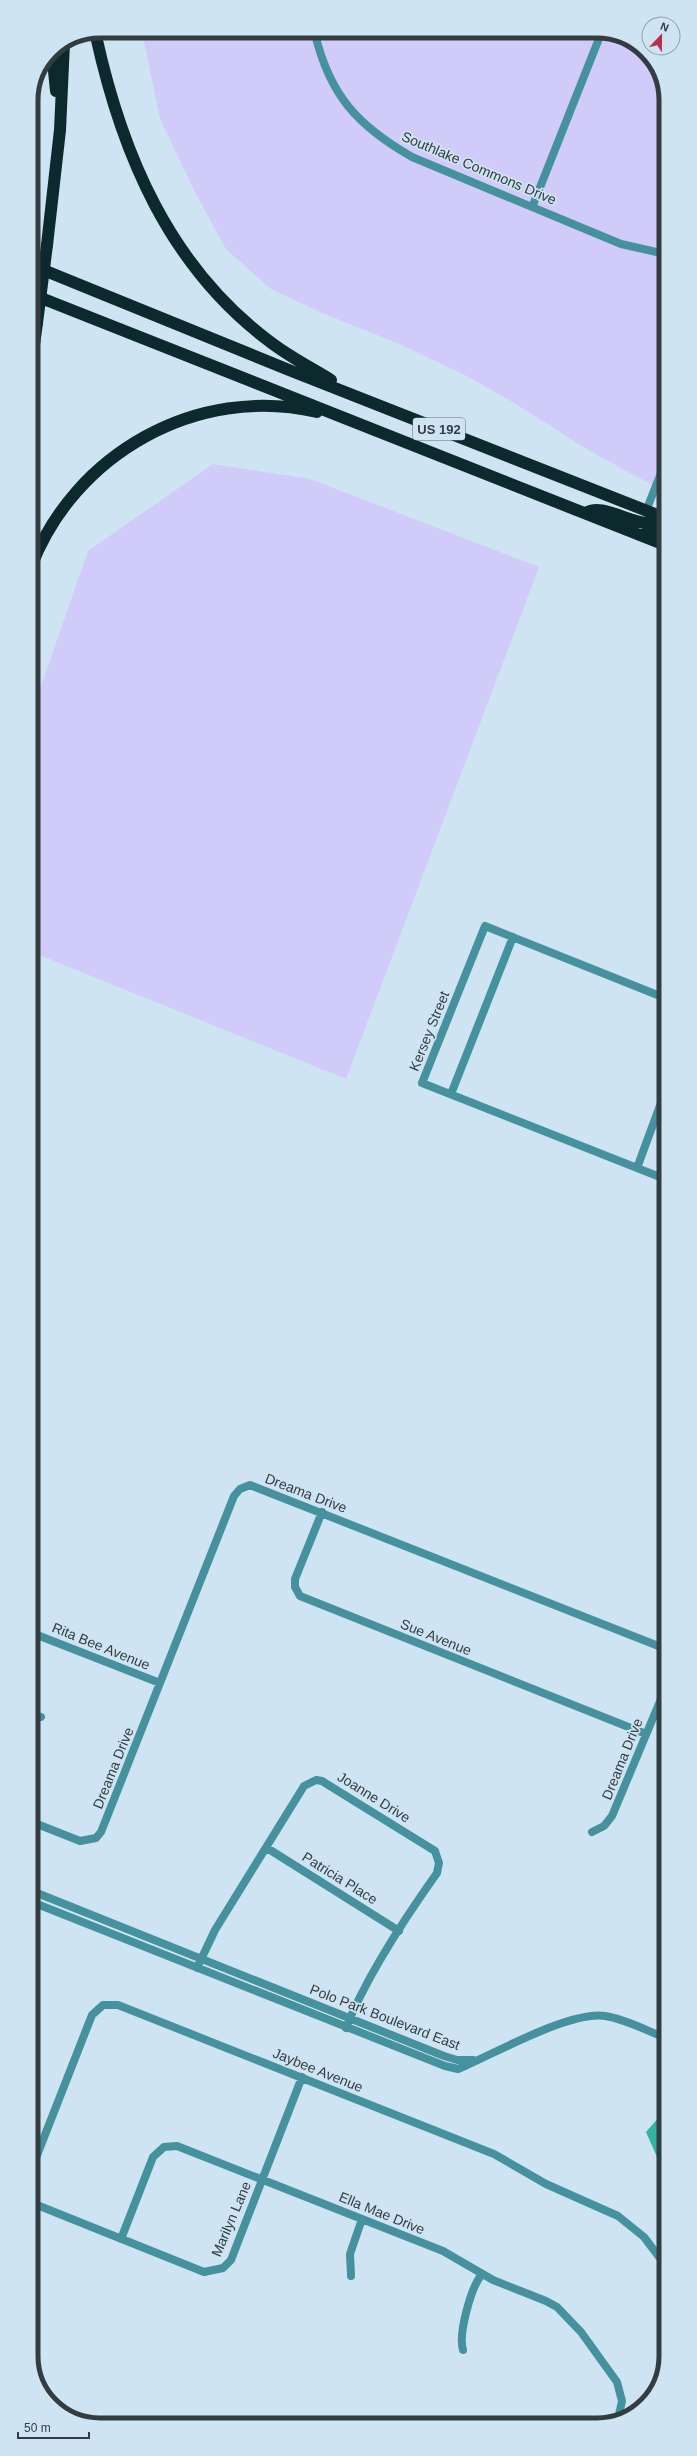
<svg xmlns="http://www.w3.org/2000/svg" width="697" height="2456" font-family="Helvetica,sans-serif">
<style>
.green{fill:#d1cbfa}
.water{fill:#33b4a3}
.lines{fill:none;stroke-linecap:round;stroke-linejoin:round}
.street{stroke:#45929e;stroke-width:8}
.highway{stroke:#0c292d;stroke-width:12}
.highway-bridge{stroke:#0c292d;stroke-width:12}
.labels{text-anchor:middle;dominant-baseline:central;stroke-width:3.5;stroke-linejoin:round;paint-order:stroke}
.shield{fill:#cee4f2;stroke:#626e76;stroke-width:1}
.shield-label{font-size:13px;font-weight:bold;fill:#333c41}
.street-label{font-size:14px;fill:#333c41;stroke:#cee4f2}
.rim{fill:none;stroke:#333c41;stroke-width:5}
</style>
<rect width="100%" height="100%" fill="#cee4f2"/>
<path class="green" d="M602 31 643 48 665 86V492L588 450 516 404 463 374 397 343 322 313 271 289 226 249 196 194 160 119 143 36Z
M213 464 310 479 539 567 346 1079 32 952 31 715 88 551Z"/>
<path class="water" d="M666 2109V2167L657 2157 646 2132Z"/>
<g class="lines">
<path class="street" d="M315 34C330 96 358 126 412 157L621 244 665 254
M533 205 602 31
M646 511 665 463
M665 998 485 926 422 1083 665 1179
M451 1094 513 937
M637 1168 665 1092
M322 1512 295 1579V1587L300 1596 646 1734
M32 1633 160 1683
M32 1714 41 1717
M32 1822 80 1841 96 1838 101 1832 234 1496 240 1489 250 1485 666 1649
M592 1832 604 1826 612 1816 666 1687
M267 1848 399 1931
M32 1891 444 2056 457 2060H473
M32 1902 445 2066 458 2069 465 2066C499 2051 571 2011 605 2016 626 2019 647 2031 666 2038
M197 1968 215 1930 304 1786 316 1780 322 1781 435 1851 439 1863 437 1873C405 1918 366 1977 346 2028
M32 2168 92 2015 103 2005H118L494 2154 546 2184 618 2216 644 2237 666 2266
M32 2203 204 2272 223 2268 231 2260 302 2077
M121 2239 153 2157 164 2147 177 2146 443 2251 493 2280 546 2301 557 2307 581 2332 617 2382 622 2401 618 2419
M351 2276 350 2254 362 2219
M463 2350C458 2334 471 2287 482 2274"/>
<path class="highway" d="M96 36C122 154 169 266 269 341 288 356 310 367 331 380
M52 51 56 91
M47 245 60 130 64 43
M31 265 289 370 665 518
M31 294 665 545
M31 367 37 323
M586 513C603 501 634 528 659 523L663 517
M641 535 649 532 665 534
M31 567C74 454 197 384 317 412"/>
<path class="highway-bridge" d="M37 323 47 245"/>
</g>
<g class="labels">
<rect class="shield" x="413" y="418" width="52" height="22" rx="3"/>
<g class="shield-label">
<text x="439" y="429">US 192</text>
</g>
<g class="street-label">
<text transform="translate(479 168) rotate(23)">Southlake Commons Drive</text>
<text transform="translate(429 1031) rotate(-68)">Kersey Street</text>
<text transform="translate(306 1493) rotate(21)">Dreama Drive</text>
<text transform="translate(436 1637) rotate(22)">Sue Avenue</text>
<text transform="translate(101 1646) rotate(22)">Rita Bee Avenue</text>
<text transform="translate(622 1759) rotate(-68)">Dreama Drive</text>
<text transform="translate(113 1768) rotate(-68)">Dreama Drive</text>
<text transform="translate(374 1797) rotate(32)">Joanne Drive</text>
<text transform="translate(340 1878) rotate(32)">Patricia Place</text>
<text transform="translate(385 2017) rotate(21)">Polo Park Boulevard East</text>
<text transform="translate(318 2070) rotate(22)">Jaybee Avenue</text>
<text transform="translate(382 2213) rotate(22)">Ella Mae Drive</text>
<text transform="translate(231 2219) rotate(-67)">Marilyn Lane</text>
</g>
</g>
<path d="M0 0H697V2456H0ZM100 38H597A62 62 0 0 1 659 100V2356A62 62 0 0 1 597 2418H100A62 62 0 0 1 38 2356V100A62 62 0 0 1 100 38Z" fill="#cee4f2" fill-rule="evenodd"/>
<path class="rim" d="M100 38H597A62 62 0 0 1 659 100V2356A62 62 0 0 1 597 2418H100A62 62 0 0 1 38 2356V100A62 62 0 0 1 100 38Z"/>
<g transform="translate(661 36) rotate(22)"><circle r="19" fill="#cee4f2" stroke="#90a1ab"/>
<path d="M0-3L7 15L0 10L-7 15Z" fill="#bc2c51"/>
<text y="-6" font-size="11" font-weight="bold" text-anchor="middle" fill="#333c41">N</text>
</g>
<path d="M18 2432v6h71v-6" fill="none" stroke="#333c41" stroke-width="2"/>
<text x="24" y="2432" font-size="12" fill="#333c41" stroke="#cee4f2" stroke-width="3" paint-order="stroke">50 m</text>
</svg>
